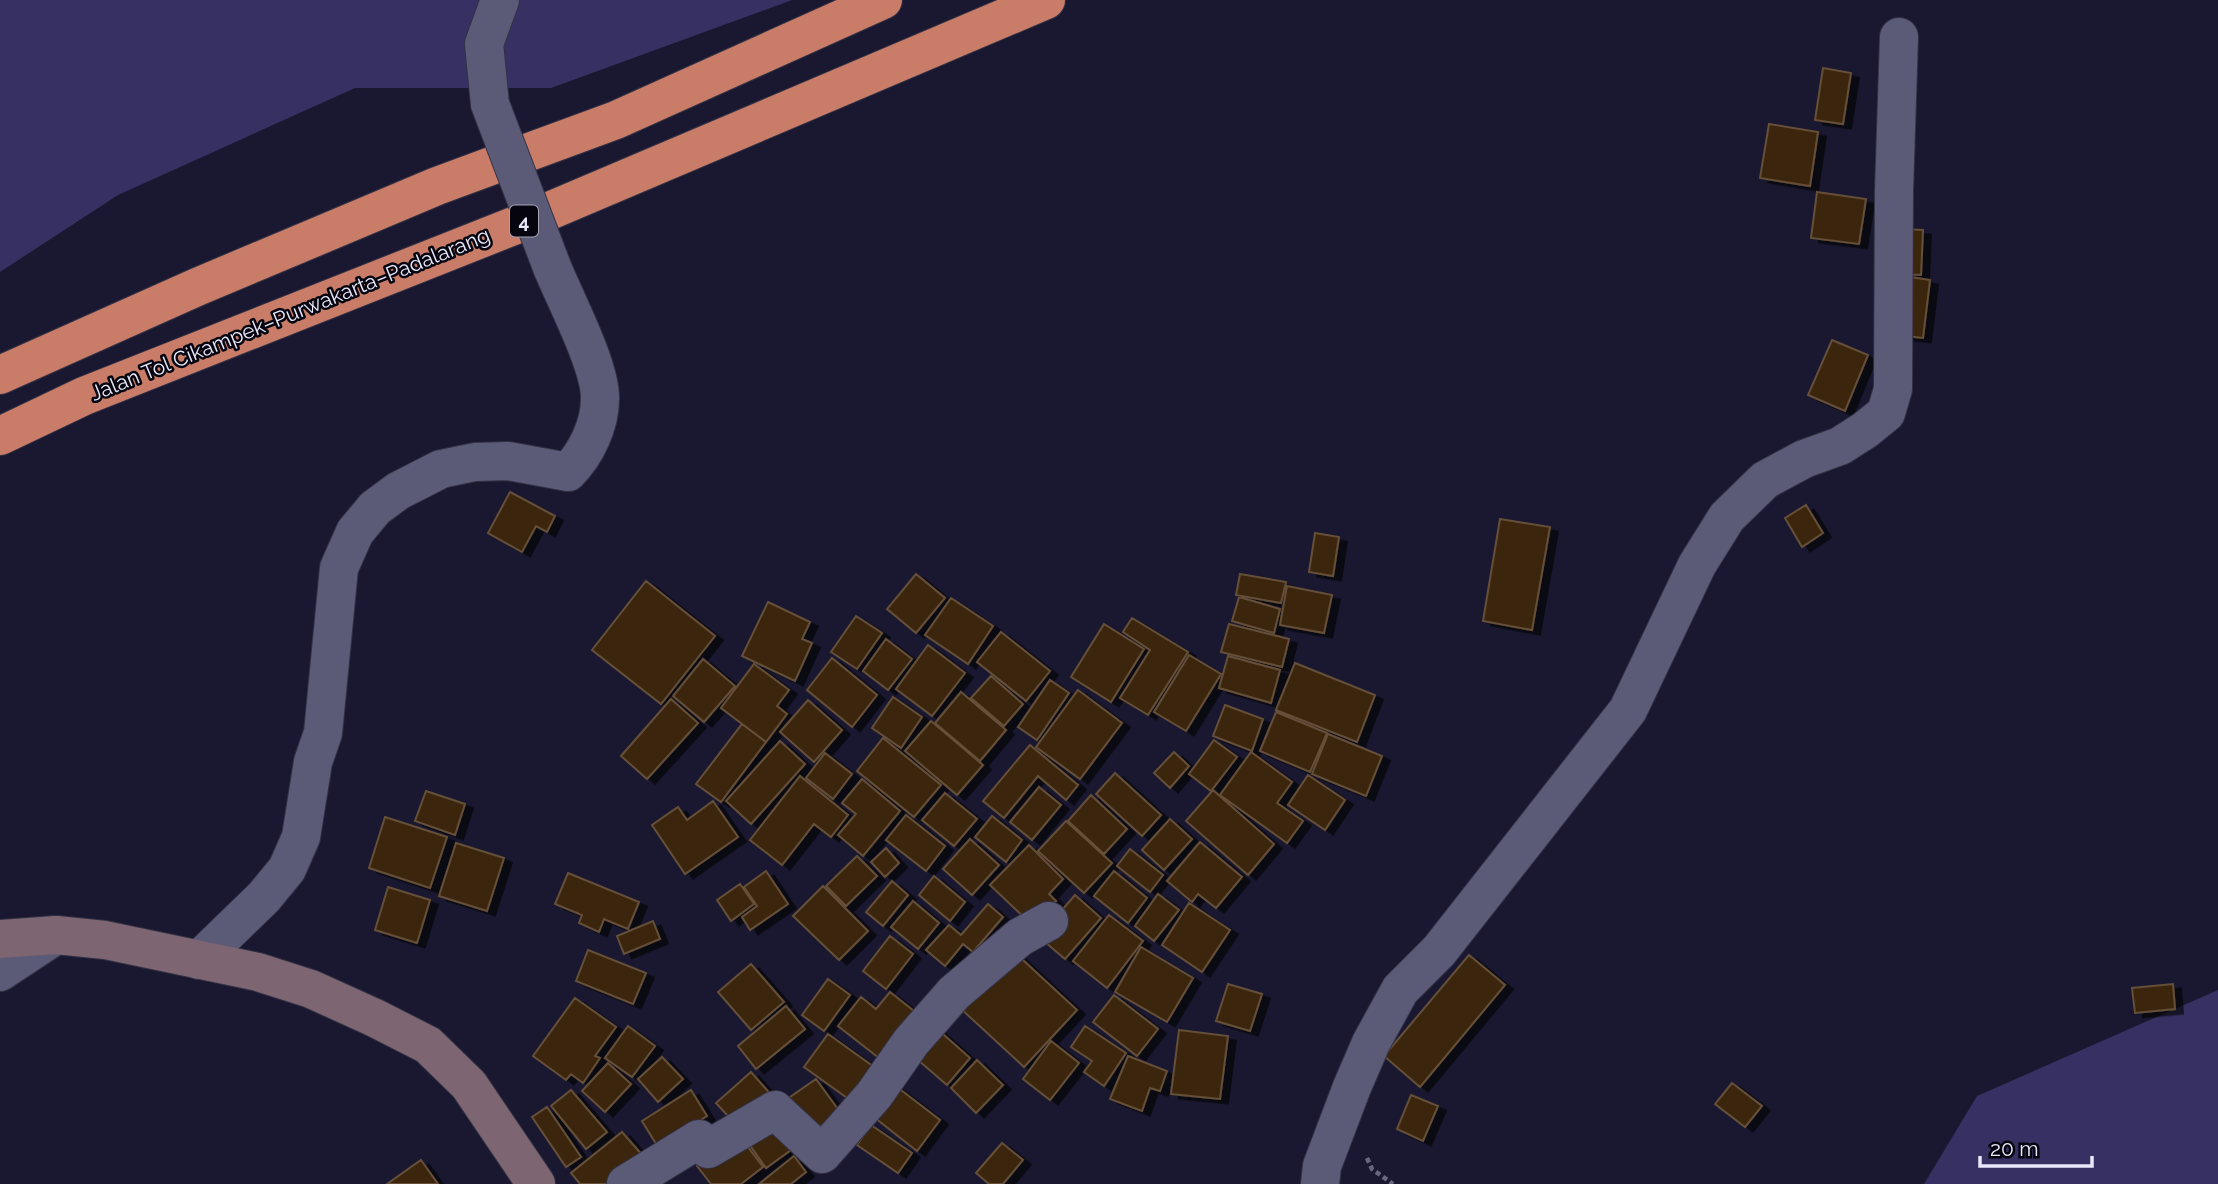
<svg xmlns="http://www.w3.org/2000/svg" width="2218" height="1184" font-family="Raleway,sans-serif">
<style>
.green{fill:#363162}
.building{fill:#3a260f;stroke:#654f38;stroke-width:2;filter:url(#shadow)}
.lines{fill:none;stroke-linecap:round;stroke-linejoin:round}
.street-casing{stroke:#333245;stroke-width:40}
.secondary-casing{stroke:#333245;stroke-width:40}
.highway-casing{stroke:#333245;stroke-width:40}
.path{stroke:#68677d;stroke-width:4.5;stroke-dasharray:5 3.5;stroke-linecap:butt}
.street{stroke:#5c5b77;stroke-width:38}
.secondary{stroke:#7d6572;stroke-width:38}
.highway{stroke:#c97c67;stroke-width:38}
.street-bridge-casing{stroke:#333245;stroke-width:40;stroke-linecap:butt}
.street-bridge{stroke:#5c5b77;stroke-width:38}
.labels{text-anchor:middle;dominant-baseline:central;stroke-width:5;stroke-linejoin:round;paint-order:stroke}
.shield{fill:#06050f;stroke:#a4a4b4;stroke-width:2}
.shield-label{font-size:19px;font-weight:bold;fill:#e8e8fa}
.street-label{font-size:21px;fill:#e8e8fa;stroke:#06050f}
</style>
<defs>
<filter id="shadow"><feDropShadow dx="8" dy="4.5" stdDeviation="0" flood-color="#0009"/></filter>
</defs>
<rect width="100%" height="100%" fill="#1a1830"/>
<path class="green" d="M0 0H792L551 88H355L118 195 0 272Z
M2218 990V1184H1924L1977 1096Z"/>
<path class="building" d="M1823 68 1851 73 1843 124 1815 120Z
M1769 124 1818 132 1810 186 1760 178Z
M1817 192 1866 199 1859 244 1811 238Z
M1900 229 1923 230 1921 275 1898 274Z
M1904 276 1930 280 1923 338 1897 335Z
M1832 340 1868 355 1845 411 1808 395Z
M510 492 555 516 547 532 536 526 522 552 488 533Z
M1806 505 1823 533 1802 547 1785 518Z
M1500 519 1550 527 1532 630 1483 621Z
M1315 533 1339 537 1333 576 1309 572Z
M916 574 945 598 916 633 887 609Z
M1240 574 1286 582 1281 603 1236 595Z
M646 581 715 636 661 704 592 650Z
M1287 586 1332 595 1324 633 1280 625Z
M1239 597 1280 609 1274 633 1232 621Z
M951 598 993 626 968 664 925 635Z
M768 602 810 622 802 639 812 643 795 681 742 656Z
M856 616 882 633 857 669 831 652Z
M1132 618 1188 652 1148 715 1120 698 1150 650 1123 632Z
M1104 624 1144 649 1111 702 1071 677Z
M1229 624 1289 639 1282 667 1221 652Z
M1001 632 1050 671 1026 701 977 662Z
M886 639 912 659 888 690 863 671Z
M928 645 965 673 932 716 896 689Z
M1189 655 1221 674 1186 731 1154 712Z
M1228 656 1280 670 1271 703 1219 688Z
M832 658 877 695 852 727 807 690Z
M703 659 735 686 704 722 673 696Z
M1295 663 1375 695 1357 742 1276 710Z
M754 664 789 690 777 706 787 714 766 742 721 708Z
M991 676 1023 704 1004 726 971 698Z
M1050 680 1069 693 1037 740 1018 727Z
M1078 690 1122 723 1080 779 1036 747Z
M961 692 1006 730 980 761 935 723Z
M893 697 922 717 901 748 872 728Z
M671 699 698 723 647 779 621 756Z
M808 700 842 730 814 762 780 732Z
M1225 705 1263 719 1252 751 1213 736Z
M1276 712 1327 733 1310 772 1260 751Z
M931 721 983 765 957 795 905 751Z
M742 724 766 742 721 802 696 784Z
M1328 734 1382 756 1366 796 1312 774Z
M883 738 941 785 914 817 857 771Z
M1214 740 1237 757 1211 791 1189 774Z
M780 741 805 764 751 824 726 801Z
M1030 745 1078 785 1066 800 1038 776 1004 818 983 801Z
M1174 752 1189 766 1170 788 1154 773Z
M1251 752 1292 782 1277 803 1303 821 1287 843 1220 795Z
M825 753 852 774 833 799 806 778Z
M1115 773 1161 815 1142 836 1096 794Z
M1308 775 1345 800 1325 830 1288 805Z
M800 776 848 815 831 837 814 824 782 865 750 840Z
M862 779 900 811 863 856 838 835 856 814 842 803Z
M1039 787 1061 805 1032 840 1010 822Z
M1213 790 1274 844 1248 875 1186 821Z
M426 791 465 804 455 835 415 821Z
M945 793 977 819 954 846 922 820Z
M1091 795 1127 829 1104 854 1068 821Z
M713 801 738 837 685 874 652 825 678 807 687 820Z
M906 815 945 846 926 871 886 840Z
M992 816 1022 840 1006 862 975 837Z
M385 817 447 837 430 888 369 868Z
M1170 819 1192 839 1164 870 1142 850Z
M1066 821 1112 863 1084 893 1038 851Z
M970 839 999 865 972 895 943 869Z
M1200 842 1242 877 1216 908 1198 894 1192 902 1167 881Z
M456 843 504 858 487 911 439 896Z
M1029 845 1063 879 1049 894 1056 901 1032 925 990 885Z
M886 848 899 863 885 877 871 862Z
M1130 849 1163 875 1150 892 1117 866Z
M857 856 877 876 846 906 826 886Z
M766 871 788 904 750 930 742 917 757 906 744 887Z
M1114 871 1147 898 1128 923 1094 896Z
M568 873 639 902 628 929 604 919 599 932 579 923 582 915 555 904Z
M934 876 965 902 950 921 919 895Z
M892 881 908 895 883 926 866 912Z
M740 884 754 904 731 921 717 900Z
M823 886 868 931 839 960 793 916Z
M388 887 430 900 417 943 375 930Z
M1158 894 1179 910 1154 941 1135 926Z
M1075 895 1101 918 1065 959 1039 937Z
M913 901 939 923 918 949 891 927Z
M1189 903 1230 930 1202 972 1162 945Z
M988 904 1003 917 973 952 963 944 945 966 926 950 949 925 961 935Z
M1109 915 1143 941 1107 988 1073 961Z
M653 921 660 939 624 954 617 936Z
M890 936 913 954 886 989 863 971Z
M1141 947 1193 978 1167 1022 1115 992Z
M1011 949 1077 1010 1024 1067 959 1007Z
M588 950 646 973 633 1004 576 981Z
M1469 955 1505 985 1420 1087 1384 1056Z
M751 964 784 1002 751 1030 718 992Z
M828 979 850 995 824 1031 802 1015Z
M1228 984 1262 994 1250 1031 1216 1021Z
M2173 984 2175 1009 2135 1013 2132 988Z
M890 992 924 1019 888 1065 838 1026 861 997 876 1009Z
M1114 995 1158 1029 1137 1056 1093 1022Z
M575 998 616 1027 595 1056 600 1058 583 1083 571 1074 566 1080 533 1056Z
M786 1006 805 1029 756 1069 738 1046Z
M628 1026 655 1046 632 1077 605 1058Z
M1085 1026 1126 1053 1104 1086 1084 1072 1092 1061 1071 1047Z
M935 1027 970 1058 947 1085 911 1054Z
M1179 1030 1228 1036 1220 1099 1171 1094Z
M828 1034 881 1072 857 1105 804 1067Z
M1051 1041 1079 1063 1050 1100 1023 1079Z
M1128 1056 1167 1071 1160 1091 1150 1088 1142 1111 1110 1099Z
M662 1057 683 1079 658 1102 638 1079Z
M977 1060 1003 1085 976 1113 951 1088Z
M608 1063 631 1084 605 1112 582 1091Z
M751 1072 773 1097 739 1128 716 1103Z
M816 1079 840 1112 807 1136 783 1102Z
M1732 1083 1762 1106 1745 1127 1715 1104Z
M893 1084 940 1120 917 1151 870 1114Z
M571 1090 607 1132 586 1149 551 1106Z
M691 1090 707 1116 658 1147 642 1121Z
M1411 1095 1438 1106 1423 1141 1397 1129Z
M547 1107 581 1157 566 1167 532 1117Z
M776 1114 798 1145 766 1168 744 1137Z
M871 1125 912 1153 898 1173 857 1145Z
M622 1132 643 1156 609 1184H580L571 1173Z
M738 1134 763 1167 741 1184H711L697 1166Z
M1002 1143 1023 1160 1003 1184H989L976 1173Z
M794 1156 806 1172 791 1184H759Z
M421 1160 438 1184H387Z"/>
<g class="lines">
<g class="street-casing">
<path id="street" d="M490 104 484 44 500 0
M199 960 264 897 287 869 301 837 313 762 323 733 339 568 355 532 375 508 398 491 441 469 475 462 508 461 568 472C586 454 600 425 600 399 601 367 565 299 552 267
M0 972 56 935
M626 1184 699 1139 708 1149 775 1110 822 1154 874 1095 911 1042 954 993 1020 937 1049 921
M1320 1184 1322 1166 1352 1087 1371 1043 1400 990 1439 951 1628 710 1697 565 1727 517 1765 480 1804 459 1840 446 1865 430 1886 413 1893 389 1894 191 1899 37"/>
</g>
<g class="secondary-casing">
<path id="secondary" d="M0 939 56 935 105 940 258 972 311 989 375 1018 428 1045 469 1085 536 1184"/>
</g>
<g class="highway-casing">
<path id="highway" d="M0 375 197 287 437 186 616 120 883 0
M0 436 84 396 521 223 1046 0"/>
</g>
<path class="path" d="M1367 1158 1372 1169 1393 1184"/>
<use href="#street" class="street"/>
<use href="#secondary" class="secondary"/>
<use href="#highway" class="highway"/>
<g class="street-bridge-casing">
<path id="street-bridge" d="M490 104 552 267"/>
</g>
<use href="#street-bridge" class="street-bridge"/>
</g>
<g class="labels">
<rect class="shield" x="510" y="205.5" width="28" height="31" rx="5"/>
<g class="shield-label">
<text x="524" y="221">4</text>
</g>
<g class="street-label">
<text transform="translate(290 314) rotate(-22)">Jalan Tol Cikampek–Purwakarta–Padalarang</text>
</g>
</g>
<path d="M1980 1156v10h112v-10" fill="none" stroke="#e8e8fa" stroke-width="3.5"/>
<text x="1990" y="1156" font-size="21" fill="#e8e8fa" stroke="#06050f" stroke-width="5" paint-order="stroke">20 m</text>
</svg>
